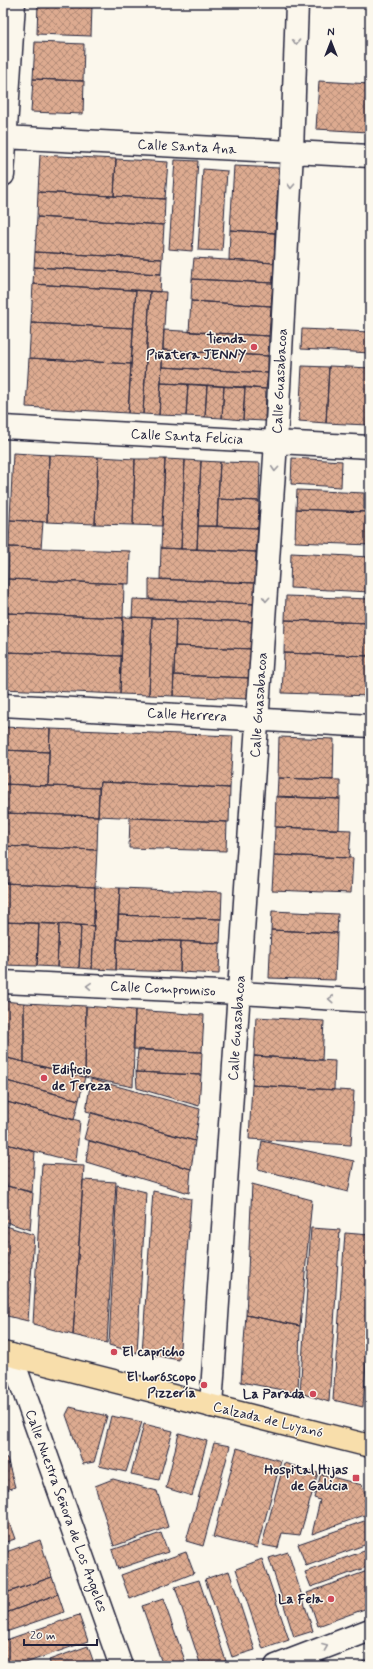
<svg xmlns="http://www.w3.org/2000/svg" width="373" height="1669" font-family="Mynerve,sans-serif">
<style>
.building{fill:url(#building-cross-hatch);stroke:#22223b}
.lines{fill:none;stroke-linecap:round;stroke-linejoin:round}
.minor-casing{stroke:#22223b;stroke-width:25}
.major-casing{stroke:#22223b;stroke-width:25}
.minor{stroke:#fbf7ec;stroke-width:22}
.major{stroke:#f8deab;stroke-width:22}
.oneway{stroke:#99979c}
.poi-dot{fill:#d1495b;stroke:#fbf7ec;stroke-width:1.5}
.labels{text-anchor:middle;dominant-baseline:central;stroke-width:3;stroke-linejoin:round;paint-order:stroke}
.street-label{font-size:14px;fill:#22223b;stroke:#fbf7ec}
.poi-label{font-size:14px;font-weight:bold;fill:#22223b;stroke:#fbf7ec;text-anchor:end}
</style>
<defs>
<pattern id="building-cross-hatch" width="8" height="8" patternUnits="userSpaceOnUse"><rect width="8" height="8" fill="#ddab90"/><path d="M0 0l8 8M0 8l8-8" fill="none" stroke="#b38b77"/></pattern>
</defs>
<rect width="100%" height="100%" fill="#fbf7ec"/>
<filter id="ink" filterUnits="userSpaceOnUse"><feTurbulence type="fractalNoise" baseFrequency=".025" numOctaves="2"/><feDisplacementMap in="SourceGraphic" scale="8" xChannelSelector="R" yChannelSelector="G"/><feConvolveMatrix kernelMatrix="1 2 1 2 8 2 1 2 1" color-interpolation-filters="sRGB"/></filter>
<g filter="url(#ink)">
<path class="building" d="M38 3 92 5 91 36 37 34Z
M35 42 84 44 83 81 33 79Z
M33 79 84 81 83 114 31 112Z
M319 81 370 84 368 132 316 129Z
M40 155 116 159 114 196 38 192Z
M116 159 168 162 165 199 114 196Z
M175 160 198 161 192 251 169 249Z
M234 166 279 168 275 233 230 230Z
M203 169 227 171 222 251 198 250Z
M38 192 165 199 164 225 37 217Z
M37 217 164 225 162 259 35 252Z
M230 230 275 233 274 263 229 260Z
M35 252 162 259 161 274 34 267Z
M194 258 274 263 273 283 192 279Z
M34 267 161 274 160 292 33 284Z
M192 279 273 283 271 306 191 301Z
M33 284 136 290 133 328 31 323Z
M136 290 150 291 143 414 128 413Z
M150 291 166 292 159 415 143 414Z
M191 301 271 306 269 336 189 332Z
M31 323 133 328 131 364 29 358Z
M302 329 370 332V353L301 349Z
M164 330 269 336 268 356 163 350Z
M163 350 268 356V373L162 367Z
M29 358 131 364 128 413 26 407Z
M302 366 329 367 326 423 299 421Z
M329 366 370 368 367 425 326 423Z
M162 367 268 373 266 389 161 383Z
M370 378V425H367Z
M161 383 188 384 186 416 159 415Z
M188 384 207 385 205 417 186 416Z
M207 385 224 386 222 418 205 417Z
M224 386 245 387 243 420 222 418Z
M245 387 266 389 265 421 243 420Z
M13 453 49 455 47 522 10 520Z
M49 455 98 457 95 524 47 522Z
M98 457 135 459 133 525 95 524Z
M292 458 342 461 341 487 291 484Z
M135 459H165L162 526 133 525Z
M165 459 185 460 181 549 161 548Z
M185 460 201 461 197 549H181Z
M201 461 220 462 217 526H198Z
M220 462 260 463 259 501 218 499Z
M369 462H370V507H368Z
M297 490 364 493V512L296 509Z
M218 499 259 501 258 528 217 526Z
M296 509 370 512V545L295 542Z
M10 520 43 522 41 548 9 547Z
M198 526 258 528 256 552 197 549Z
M9 547 130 551 129 584 8 579Z
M161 548 256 552 255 583 160 579Z
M291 553 370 557V592L290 588Z
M8 579 124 584 123 618 7 613Z
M149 579 255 583V604L149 599Z
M286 596 370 599V623L285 620Z
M133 599 255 604 254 622 132 617Z
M7 613 123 618 121 656 5 652Z
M123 617 152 618 149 695 120 694Z
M152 618 176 619 173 696 149 695Z
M176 619 254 622 253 649 175 646Z
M285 620 370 623V656L284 653Z
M175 646 253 649 251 678 174 675Z
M5 652 121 656 120 694 3 689Z
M284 653 370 656V696L282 693Z
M174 675 251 678 250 699 173 696Z
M3 727 50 729 49 752 3 750Z
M50 729 233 736 230 788 100 782 99 788 48 786Z
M279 737 334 739 333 780 278 778Z
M3 750 49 752 48 786 3 784Z
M278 778 340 780V799L277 797Z
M100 782 230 788 229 822 98 816Z
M3 784 99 788 98 816 3 813Z
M276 796 340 799 339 829 275 827Z
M3 813 98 816 97 850 3 846Z
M130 818 227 822 226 851 129 848Z
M275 827 351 830 349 858 274 855Z
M3 846 97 850 95 887 3 883Z
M274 855 353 858 351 893 272 890Z
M3 883 95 887 94 926 3 922Z
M95 887 120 888 116 970 92 969Z
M120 888 222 892 221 919 118 915Z
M272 911 338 914 337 933 271 930Z
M118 915 221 919 220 943 117 939Z
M3 922 39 923 37 966 3 965Z
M39 923 59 924 57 967 37 966Z
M59 924 81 925 79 968 57 967Z
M81 925 94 926 92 969 79 968Z
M271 930 337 933 335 980 269 978Z
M117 939 181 941 180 972 116 970Z
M181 941 220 943 219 974 180 972Z
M3 1001 24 1003V1062L3 1057Z
M24 1003 86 1006 85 1077 24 1062Z
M86 1006 135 1010 133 1087 85 1077Z
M135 1010 204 1015 202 1052 133 1049Z
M256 1017 324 1021 322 1060 254 1056Z
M138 1050 202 1052 201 1075 136 1072Z
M254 1056 335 1061 334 1090 252 1085Z
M3 1057 85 1077 79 1100 3 1080Z
M136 1072 201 1075 199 1106 137 1088Z
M91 1079 200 1109 195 1141 86 1111Z
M3 1080 79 1100 74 1120 3 1101Z
M252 1085 354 1091 351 1145 249 1139Z
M3 1101 80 1121 76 1162 3 1143Z
M91 1113 195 1141 191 1169 84 1139Z
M89 1141 191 1169 189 1193 86 1162Z
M262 1141 354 1161 348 1192 258 1169Z
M3 1143 35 1152 32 1192 3 1185Z
M42 1164 84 1166 73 1335 33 1324Z
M83 1180 116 1182 107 1343 73 1335Z
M252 1184 312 1200 300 1326 246 1315Z
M3 1185 33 1193 30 1230 3 1221Z
M117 1185 146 1192 137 1353 109 1345Z
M153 1191 191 1199 179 1360 142 1353Z
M3 1225 34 1235 28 1321 3 1315Z
M311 1228 340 1230 329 1402 300 1393Z
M345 1233 370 1235V1302L363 1407 333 1400Z
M246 1315 300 1326 298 1393 241 1382Z
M370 1379V1407L368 1406Z
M70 1407 107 1416 94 1462 83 1464 66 1415Z
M111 1416 142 1422 126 1472 99 1466Z
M144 1424 173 1431 159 1480 131 1474Z
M179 1433 207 1441 192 1496 166 1488Z
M214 1443 230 1446 203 1546 186 1541Z
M237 1448 281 1461 257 1548 213 1537Z
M3 1457 7 1458 15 1487 3 1491Z
M284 1463 318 1473 300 1535 282 1533 278 1548 262 1545Z
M321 1474 362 1485 370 1505V1513L312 1534 320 1500 314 1498Z
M113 1479 157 1491 168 1527 114 1546 95 1486Z
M3 1505 15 1539 3 1543Z
M370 1519V1543L306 1566 298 1544Z
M161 1533 168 1552 118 1569 112 1550Z
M40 1540 52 1577 3 1594V1553Z
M370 1549V1566L311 1587 305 1572Z
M186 1552 194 1573 130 1599 121 1575Z
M288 1552 313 1631 294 1637 269 1558Z
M262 1559 289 1640 263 1649 236 1569Z
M370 1570V1607L318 1626 307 1593Z
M229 1571 255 1650 232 1657 205 1579Z
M52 1577 58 1594 3 1614V1594Z
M199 1580 226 1661 210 1666H201L175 1587Z
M58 1594 64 1612 3 1633V1614Z
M163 1599 187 1666H163L142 1606Z
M79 1615 88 1641 17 1666H3V1641Z
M88 1646 95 1666H51L49 1660Z
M370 1659V1666H353Z"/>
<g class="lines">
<g class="minor-casing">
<path id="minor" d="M3 137 370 156
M3 175 14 3
M3 427 370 447
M3 705 370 726
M3 982 240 993 370 1001
M11 1355 121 1666
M211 1406 276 442 292 152 297 3
M276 1666 370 1630"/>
</g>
<g class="major-casing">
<path id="major" d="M3 1353 370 1446"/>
</g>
<use href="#minor" class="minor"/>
<use href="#major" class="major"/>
</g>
<defs><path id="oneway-chevron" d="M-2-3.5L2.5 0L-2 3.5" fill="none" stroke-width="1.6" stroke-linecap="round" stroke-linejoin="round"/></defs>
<g class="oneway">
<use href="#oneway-chevron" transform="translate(296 42) rotate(92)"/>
<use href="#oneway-chevron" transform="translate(291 186) rotate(93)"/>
<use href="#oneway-chevron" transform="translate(275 469) rotate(94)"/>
<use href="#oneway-chevron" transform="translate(266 599) rotate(94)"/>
<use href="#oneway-chevron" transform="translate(89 986) rotate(-177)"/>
<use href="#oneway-chevron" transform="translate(331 999) rotate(-176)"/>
<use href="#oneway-chevron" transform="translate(325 1647) rotate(-21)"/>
</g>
</g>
<g class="poi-dot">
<circle cx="254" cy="347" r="4"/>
<circle cx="44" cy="1078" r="4"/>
<circle cx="114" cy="1352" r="4"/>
<circle cx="204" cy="1385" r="4"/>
<circle cx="313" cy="1394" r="4"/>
<rect x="352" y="1474" width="8" height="8" rx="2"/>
<circle cx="331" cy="1599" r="4"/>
</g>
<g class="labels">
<g class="street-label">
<text transform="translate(187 147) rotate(3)">Calle Santa Ana</text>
<text transform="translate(280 381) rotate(-87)">Calle Guasabacoa</text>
<text transform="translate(187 437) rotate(3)">Calle Santa Felicia</text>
<text transform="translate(259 705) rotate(-86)">Calle Guasabacoa</text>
<text transform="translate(187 715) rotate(3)">Calle Herrera</text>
<text transform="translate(163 989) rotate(3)">Calle Compromiso</text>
<text transform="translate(237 1028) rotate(-86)">Calle Guasabacoa</text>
<text transform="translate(268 1420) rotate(14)">Calzada de Luyanó</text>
<text transform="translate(66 1511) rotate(70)">Calle Nuestra Señora de Los Angeles</text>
</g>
<g class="poi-label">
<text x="246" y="339">Tienda<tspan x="246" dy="16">Piñatera JENNY</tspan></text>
<text x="52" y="1070" text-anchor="start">Edificio<tspan x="52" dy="16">de Tereza</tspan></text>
<text x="122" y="1352" text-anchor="start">El capricho</text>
<text x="196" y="1377">El horóscopo<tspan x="196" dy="16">Pizzería</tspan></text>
<text x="305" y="1394">La Parada</text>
<text x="348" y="1470">Hospital Hijas<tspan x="348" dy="16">de Galicia</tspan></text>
<text x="323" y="1599">La Fela</text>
</g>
</g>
<rect width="373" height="1669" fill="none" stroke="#fbf7ec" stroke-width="16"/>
<rect x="8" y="8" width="357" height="1653" fill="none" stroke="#22223b" stroke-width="1.5" filter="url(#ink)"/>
<g transform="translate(331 42)" stroke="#fbf7ec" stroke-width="3" paint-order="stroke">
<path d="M0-3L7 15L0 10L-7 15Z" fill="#22223b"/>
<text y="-6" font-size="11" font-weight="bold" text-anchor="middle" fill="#22223b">N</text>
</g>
<path d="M24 1639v6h73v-6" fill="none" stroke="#22223b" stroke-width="2"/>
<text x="30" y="1639" font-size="12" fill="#22223b" stroke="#fbf7ec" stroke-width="3" paint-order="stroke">20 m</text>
</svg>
